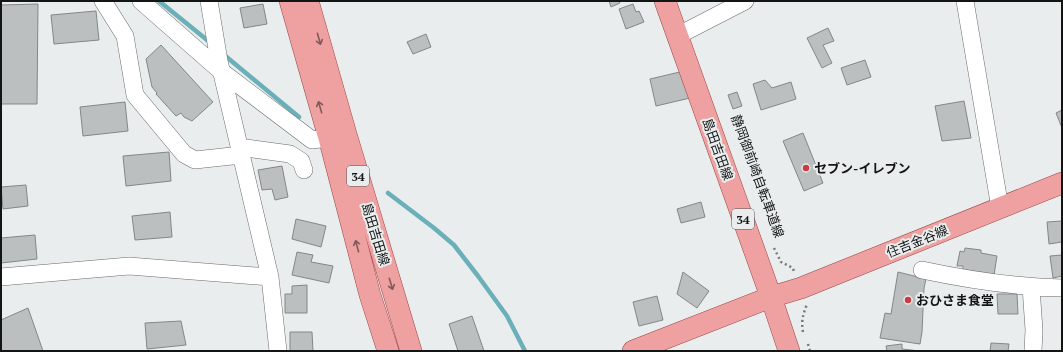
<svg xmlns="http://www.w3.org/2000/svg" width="1063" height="352" font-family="'PT Serif','Noto Sans JP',serif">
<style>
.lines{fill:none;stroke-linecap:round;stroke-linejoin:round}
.stream{stroke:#6bafb9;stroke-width:4.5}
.building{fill:#bbbfc0;stroke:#848788}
.minor-casing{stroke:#686b6c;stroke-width:18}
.major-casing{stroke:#9b4646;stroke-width:22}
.path{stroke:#777a7a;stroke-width:2.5;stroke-dasharray:2 3;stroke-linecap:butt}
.minor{stroke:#fff;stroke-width:17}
.major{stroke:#efa0a0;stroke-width:21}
.oneway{stroke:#815a5a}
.poi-dot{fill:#cb3b42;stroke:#e9eded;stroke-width:1.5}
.labels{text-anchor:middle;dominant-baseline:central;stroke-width:4;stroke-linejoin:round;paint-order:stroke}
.shield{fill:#e9eded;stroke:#535656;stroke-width:1}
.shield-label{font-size:12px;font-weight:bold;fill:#131515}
.street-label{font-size:13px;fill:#131515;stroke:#e9eded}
.poi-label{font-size:13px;font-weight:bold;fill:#131515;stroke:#e9eded;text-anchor:start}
</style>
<rect width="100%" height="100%" fill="#e9eded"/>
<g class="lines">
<path class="stream" d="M159 1 212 44
M223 54 299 117
M388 193 434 228 454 245 478 276 507 316 525 351"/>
</g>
<path class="building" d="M609 1H619L620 3 611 7Z
M38 4 37 104H1V5Z
M263 4 267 24 244 28 240 8Z
M633 4 636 12 639 11 644 22 626 29 619 9Z
M96 11 99 40 54 44 51 15Z
M828 28 834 41 823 45 832 63 822 68 807 38Z
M426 34 431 47 413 54 407 42Z
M161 45 213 102 192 121 184 117 181 113 176 116 156 94 157 93 152 87 146 59Z
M865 60 871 77 847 85 841 68Z
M684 71 690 98 656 106 650 79Z
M765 80 772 88 791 82 796 99 761 110 753 84Z
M737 92 742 106 733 109 728 95Z
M964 101 971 138 942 141 935 106Z
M125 102 128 131 83 136 80 107Z
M1062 110V128L1056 113Z
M803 133 823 183 804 191 783 141Z
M169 152 171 181 126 186 123 156Z
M282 166 288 197 275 200 272 189 262 190 258 170Z
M26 185 28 206 3 209 1 187Z
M701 202 705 217 681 223 677 209Z
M170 212 172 237 135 240 132 216Z
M296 219 326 226 321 247 292 239Z
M1062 221V242L1049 244 1047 222Z
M35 235 37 259 1 263V238Z
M965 248 981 250V253L997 256 994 275 963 270V266H957L960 251 964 252Z
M297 252 313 255 311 262 333 266 329 283 292 275Z
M1062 255V276L1053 278 1050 256Z
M683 272 709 291 697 308 677 294Z
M898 272 926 279 924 288 922 332 920 344 880 338 885 313 891 314Z
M307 285V313H285V294H292V286Z
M997 294H1017L1018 314H998Z
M657 296 663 320 639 326 633 302Z
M28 308 43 351H1V320Z
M472 316 484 351H458L449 324Z
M181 321 186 345 147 349 145 323Z
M290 332H312L313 351H290Z
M991 343 1009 344 1008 351H990Z
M902 344V349L920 351H887L886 346Z"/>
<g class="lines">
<g class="minor-casing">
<path id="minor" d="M103 1 125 36 135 95 184 154 195 160 241 155
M141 1 222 72 312 140 329 138
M209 1 219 61 270 277 278 351
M965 1 1000 208
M677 36 745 1
M239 147 290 154 301 161 304 170
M922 270C969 280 1015 287 1062 288
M1 277 129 266 270 277
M1031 287 1034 330 1033 351"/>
</g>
<g class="major-casing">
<path id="major" d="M290 1 329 138 370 295 388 351
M308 1 346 134 411 351
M633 351 771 297 665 1
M789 351 771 297 801 288 1062 183"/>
</g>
<path class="path" d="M774 248 781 262 793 268 794 272
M803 332C801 320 803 315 807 304
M808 344 810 351"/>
<use href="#minor" class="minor"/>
<use href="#major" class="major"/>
</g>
<defs><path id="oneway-shaft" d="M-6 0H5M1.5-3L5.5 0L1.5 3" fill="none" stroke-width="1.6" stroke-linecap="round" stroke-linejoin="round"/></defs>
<g class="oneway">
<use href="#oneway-shaft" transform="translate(319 39) rotate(74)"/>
<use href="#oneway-shaft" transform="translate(320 107) rotate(-106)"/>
<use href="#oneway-shaft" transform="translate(357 246) rotate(-105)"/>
<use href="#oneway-shaft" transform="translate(391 284) rotate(73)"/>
</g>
<g class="poi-dot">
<circle cx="806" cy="168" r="4"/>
<circle cx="908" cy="300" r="4"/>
</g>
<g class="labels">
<g class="shield">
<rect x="347" y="166" width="22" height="20" rx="3"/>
<rect x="732" y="209" width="22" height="20" rx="3"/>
</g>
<g class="shield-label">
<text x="358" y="176">34</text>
<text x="743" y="219">34</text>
</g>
<g class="street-label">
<text transform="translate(718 149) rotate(70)">島田吉田線</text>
<text transform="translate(758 176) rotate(70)">静岡御前崎自転車道線</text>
<text transform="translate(376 234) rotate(73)">島田吉田線</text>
<text transform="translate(917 241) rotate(-22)">住吉金谷線</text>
</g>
<g class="poi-label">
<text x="814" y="168">セブン-イレブン</text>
<text x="916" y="300">おひさま食堂</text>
</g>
</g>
<rect width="1063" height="352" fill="none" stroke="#131515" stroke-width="4"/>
</svg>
